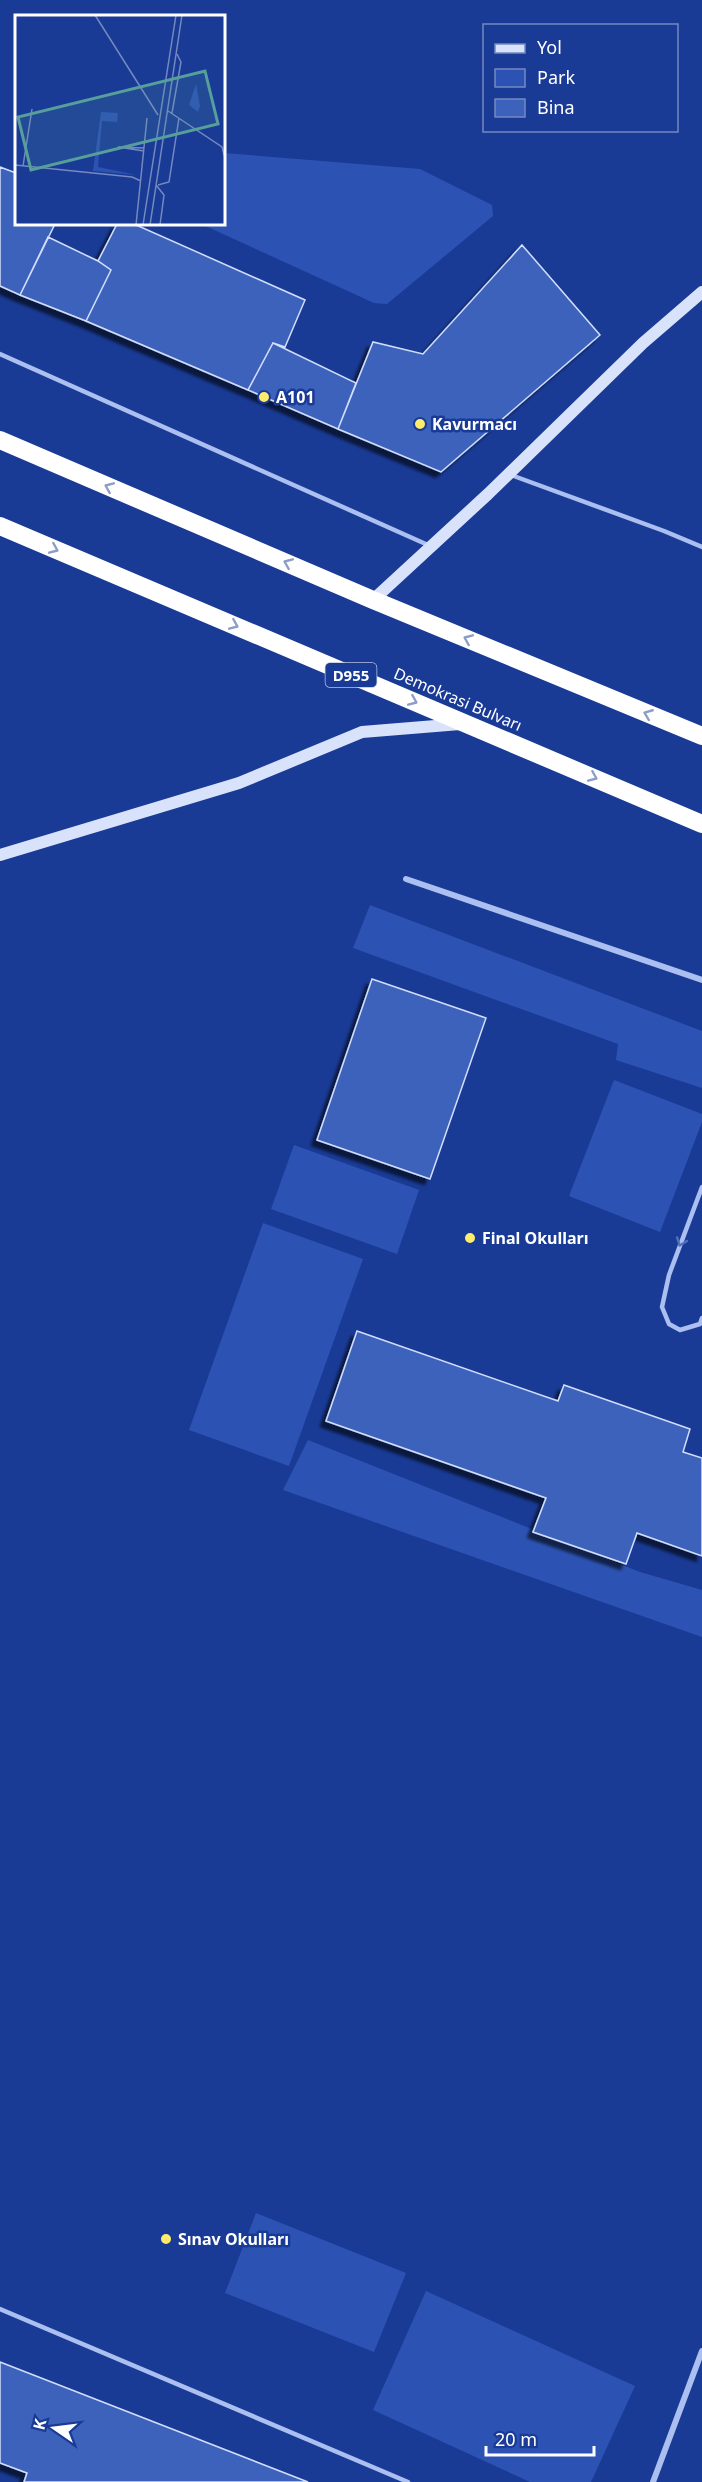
<svg xmlns="http://www.w3.org/2000/svg" width="702" height="2482" font-family="'Noto Sans',sans-serif">
<style>
.green{fill:#2c53b4}
.building{fill:#3d62bc;stroke:#d2defb;stroke-width:1.5;filter:url(#shadow)}
.lines{fill:none;stroke-linecap:round;stroke-linejoin:round}
.lane{stroke:#abbff0;stroke-width:4.5}
.street{stroke:#abbff0;stroke-width:6}
.secondary{stroke:#d9e2fb;stroke-width:12}
.highway{stroke:#fff;stroke-width:18}
.oneway{stroke:#8c9dca}
.oneway2{stroke:#5370ba}
.poi-dot{fill:#ffec6a;stroke:#193b96;stroke-width:2}
.labels{text-anchor:middle;dominant-baseline:central;stroke-width:5;stroke-linejoin:round;paint-order:stroke}
.shield{fill:#193b96;stroke:#bac4e0;stroke-width:1.5}
.shield-label{font-size:15px;font-weight:bold;fill:#fff}
.poi-label{font-size:16px;font-weight:bold;fill:#fff;stroke:#193b96;text-anchor:start}
.street-label{font-size:16px;fill:#fff;stroke:#193b96}
.inset-road{fill:none;stroke:#7589c0;stroke-width:1.5}
.view{fill:#579f9a;fill-opacity:0.15;stroke:#579f9a;stroke-width:3}
.inset-edge{fill:none;stroke:#fff;stroke-width:3}
</style>
<defs>
<filter id="shadow"><feDropShadow dx="-5.5" dy="5.5" stdDeviation="1.5" flood-color="#0009"/></filter>
</defs>
<rect width="100%" height="100%" fill="#193b96"/>
<path class="green" d="M224 153 420 169 492 205 493 216 387 304 374 303 201 224H224Z
M370 905 702 1031V1088L616 1060 618 1044 353 948Z
M614 1080 702 1114V1122L660 1232 569 1196Z
M294 1145 419 1190 397 1254 271 1209Z
M263 1223 363 1259 289 1466 189 1430Z
M308 1440 640 1572 702 1590V1637L283 1490Z
M256 2213 406 2273 374 2352 225 2293Z
M426 2291 635 2386 591 2482H530L373 2410Z"/>
<path class="building" d="M0 167 16 173V224H55L20 295 0 286Z
M117 224H134L305 300 285 347 273 343 248 390 86 321 111 270 98 261Z
M48 237 98 261 111 270 86 321 20 295Z
M522 245 600 335 441 472 338 429 373 342 423 354Z
M273 343 356 383 338 429 248 390Z
M372 979 486 1018 430 1179 317 1140Z
M357 1331 558 1401 564 1385 690 1429 683 1452 702 1458V1556L637 1533 626 1564 533 1532 546 1498 326 1421Z
M0 2362 308 2482H24L27 2473 0 2463Z"/>
<g class="lines">
<path class="lane" d="M0 354 428 545
M511 475 664 531 702 547
M702 1187 669 1275 662 1307 669 1324 680 1330 700 1324 702 1318
M0 2309 408 2482"/>
<path class="street" d="M406 879 702 980
M653 2482 702 2351"/>
<path class="secondary" d="M373 600 488 494 643 343 702 292
M0 855 239 783 362 732 460 724"/>
<path class="highway" d="M0 440 373 600 702 736
M0 526 702 824"/>
</g>
<defs><path id="oneway-chevron" d="M-2-3.5L2.5 0L-2 3.5" fill="none" stroke-width="1.6" stroke-linecap="round" stroke-linejoin="round" transform="scale(1.5)"/></defs>
<g class="oneway">
<use href="#oneway-chevron" transform="translate(109 487) rotate(-157)"/>
<use href="#oneway-chevron" transform="translate(54 549) rotate(23)"/>
<use href="#oneway-chevron" transform="translate(288 563) rotate(-157)"/>
<use href="#oneway-chevron" transform="translate(234 625) rotate(23)"/>
<use href="#oneway-chevron" transform="translate(468 639) rotate(-157)"/>
<use href="#oneway-chevron" transform="translate(413 701) rotate(23)"/>
<use href="#oneway-chevron" transform="translate(648 714) rotate(-158)"/>
<use href="#oneway-chevron" transform="translate(593 777) rotate(23)"/>
</g>
<use class="oneway2" href="#oneway-chevron" transform="translate(681 1242) rotate(110)"/>
<g class="poi-dot">
<circle cx="264" cy="397" r="6"/>
<circle cx="420" cy="424" r="6"/>
<circle cx="470" cy="1238" r="6"/>
<circle cx="166" cy="2239" r="6"/>
</g>
<g class="labels">
<rect class="shield" x="325.5" y="663" width="51" height="24" rx="4.5"/>
<g class="shield-label">
<text x="351" y="675">D955</text>
</g>
<g class="poi-label">
<text x="276" y="397">A101</text>
<text x="432" y="424">Kavurmacı</text>
<text x="482" y="1238">Final Okulları</text>
<text x="178" y="2239">Sınav Okulları</text>
</g>
<g class="street-label">
<text transform="translate(458 699) rotate(23)">Demokrasi Bulvarı</text>
</g>
</g>
<g transform="translate(15 15)">
<rect width="210" height="210" fill="#193b96"/>
<path d="M181 69 185 91 183 97 174 90ZM86 97 103 98 102 107 87 106 83 152 122 160 78 156Z" fill="#2c53b4"/>
<path class="inset-road" d="M80 0 143 100M153 96 207 132 210 143M157 98 166 47 162 39M129 136 103 132 129 133M0 150 117 162 126 166M8 151 17 94M141 170 149 180 145 210M143 170 154 167 164 103M121 210 132 103M128 210 161 0M135 210 167 0"/>
<path class="view" d="M190 56 203 109 16 155 3 102Z"/>
<rect width="210" height="210" class="inset-edge"/>
</g>
<rect x="483" y="24" width="195" height="108" fill="#193b96" stroke="#7589c0" stroke-width="1.5"/>
<rect x="495" y="44" width="30" height="9" fill="#d9e2fb" stroke="#7589c0" stroke-width="1.5"/>
<text x="537" y="54" font-size="18" fill="#ffffff">Yol</text>
<rect x="495" y="69" width="30" height="18" fill="#2c53b4" stroke="#7589c0" stroke-width="1.5"/>
<text x="537" y="84" font-size="18" fill="#ffffff">Park</text>
<rect x="495" y="99" width="30" height="18" fill="#3d62bc" stroke="#7589c0" stroke-width="1.5"/>
<text x="537" y="114" font-size="18" fill="#ffffff">Bina</text>
<g transform="translate(54 2428) rotate(284)" stroke="#193b96" stroke-width="4.5" paint-order="stroke">
<path d="M0-4.5L10 22L0 15L-10 22Z" fill="#ffffff"/>
<text y="-9" font-size="16" font-weight="bold" text-anchor="middle" fill="#ffffff">K</text>
</g>
<path d="M486 2446v9h108v-9" fill="none" stroke="#ffffff" stroke-width="3"/>
<text x="495" y="2446" font-size="18" fill="#ffffff" stroke="#193b96" stroke-width="4.5" paint-order="stroke">20 m</text>
</svg>
